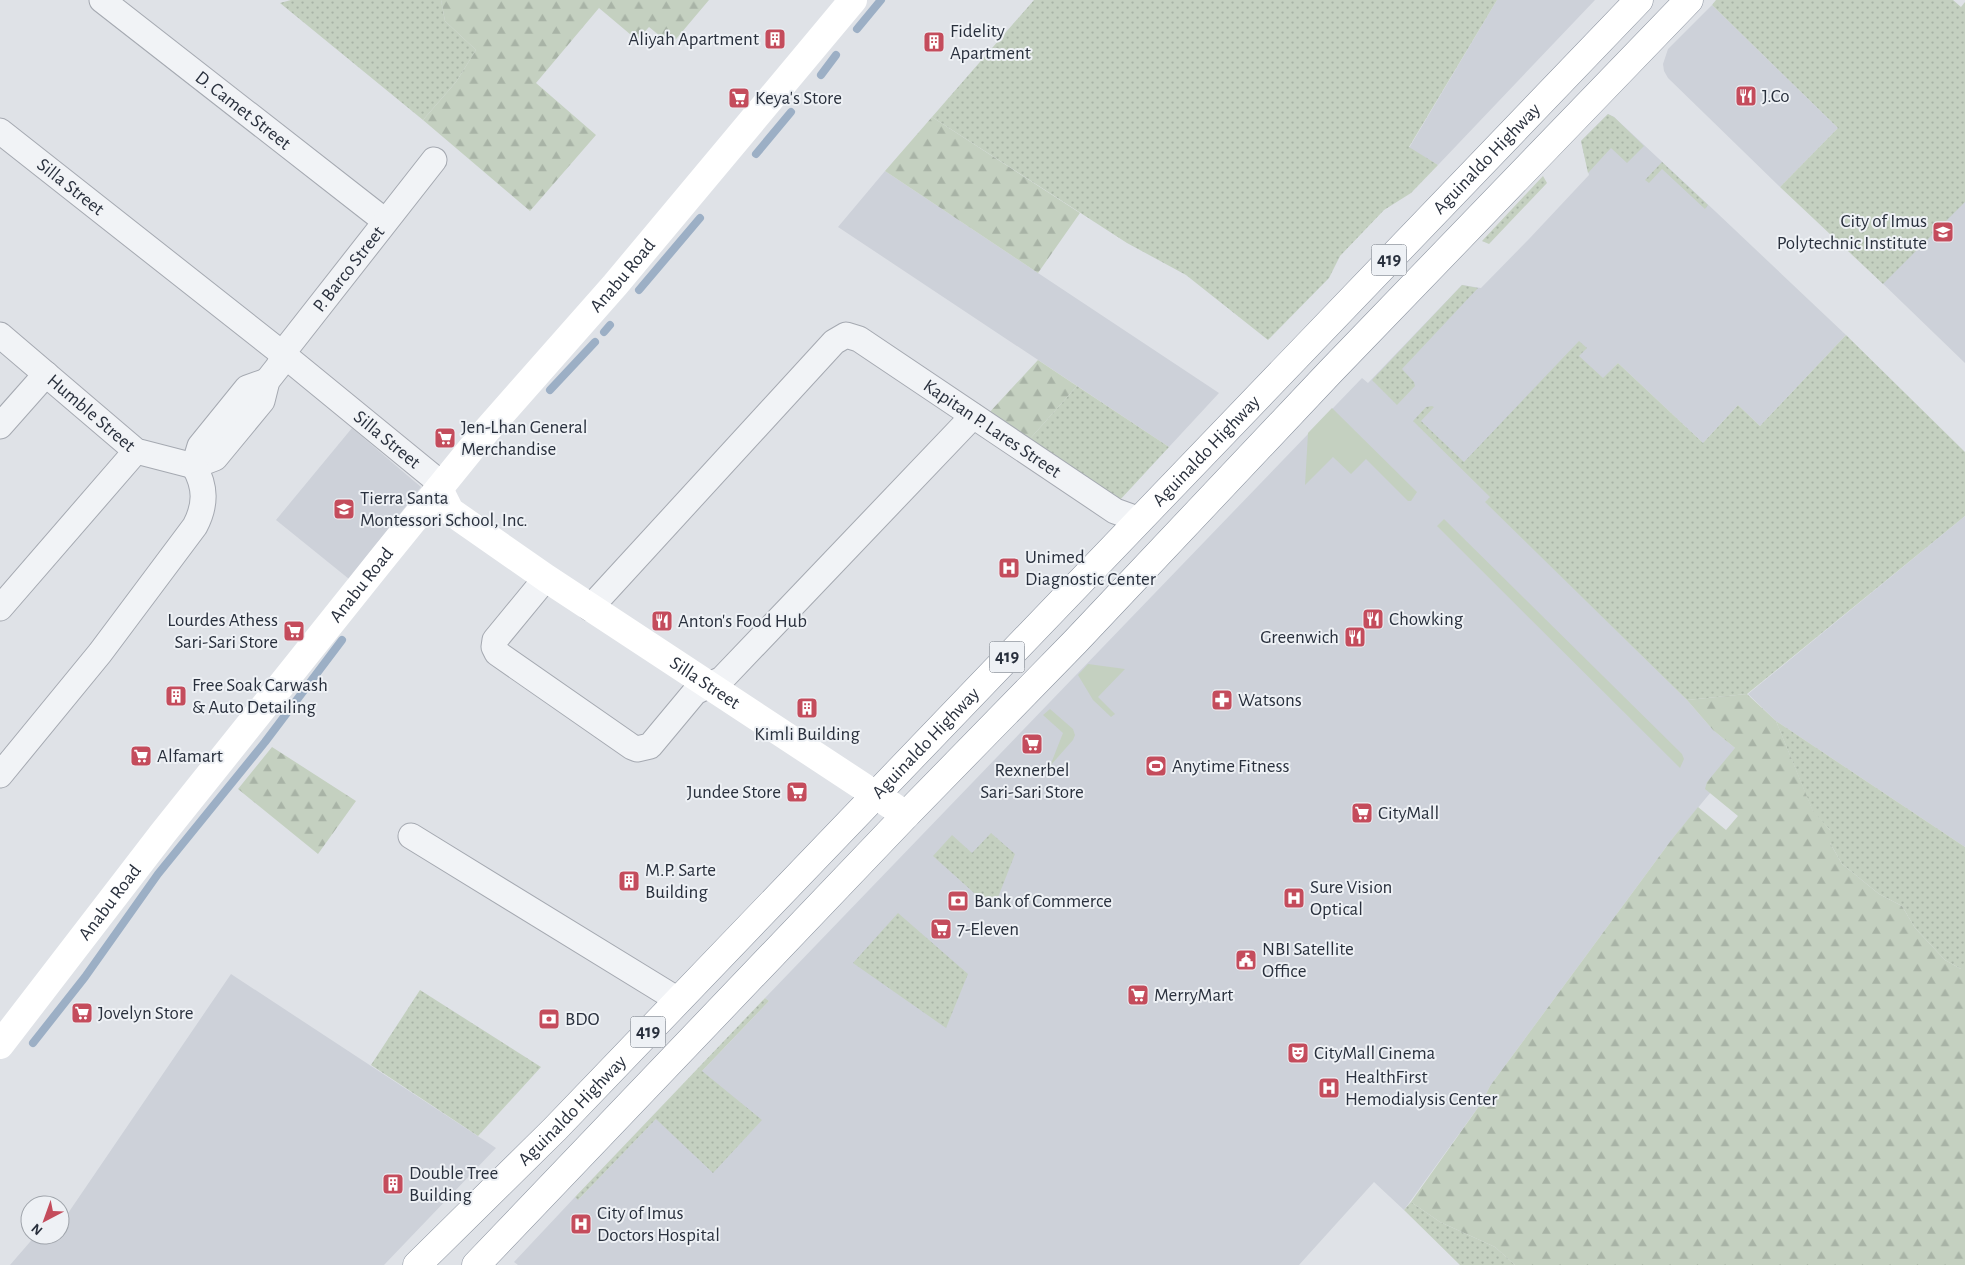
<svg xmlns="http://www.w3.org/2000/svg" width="1965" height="1265" font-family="'Alegreya Sans',sans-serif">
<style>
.built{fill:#cdd1d9}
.grass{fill:url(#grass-dots)}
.forest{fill:url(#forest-firs)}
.garden{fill:#c4d0c0}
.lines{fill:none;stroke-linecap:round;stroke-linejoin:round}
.stream{stroke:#9cafc5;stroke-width:8}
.street-casing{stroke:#a5a9b1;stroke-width:27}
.highway-casing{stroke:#878f9c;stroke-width:29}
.street{stroke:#f1f3f6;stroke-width:25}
.secondary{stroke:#fff;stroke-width:28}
.highway{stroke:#fff;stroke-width:28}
.labels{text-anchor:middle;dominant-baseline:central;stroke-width:4;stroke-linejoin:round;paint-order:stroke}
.shield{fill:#eef1f5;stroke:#646a74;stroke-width:1}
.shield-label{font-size:18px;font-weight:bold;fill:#29303d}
.poi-label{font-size:19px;fill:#29303d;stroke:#eef1f5;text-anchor:start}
.street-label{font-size:19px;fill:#29303d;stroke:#eef1f5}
</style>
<defs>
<pattern id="grass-dots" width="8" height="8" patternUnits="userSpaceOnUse" patternTransform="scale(1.25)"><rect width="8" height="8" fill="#c4d0c0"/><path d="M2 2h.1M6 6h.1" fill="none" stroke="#a8b3a6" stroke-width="1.8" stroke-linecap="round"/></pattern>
<pattern id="forest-firs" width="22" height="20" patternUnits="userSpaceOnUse" patternTransform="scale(1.25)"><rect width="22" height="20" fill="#c4d0c0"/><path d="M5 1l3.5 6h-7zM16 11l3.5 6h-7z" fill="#a8b3a6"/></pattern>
</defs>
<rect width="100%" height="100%" fill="#dfe2e7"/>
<path class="built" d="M1497 0H1595L1438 165 1409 148Z
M1712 5 1838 128 1780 187 1668 78 1664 71 1663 64 1668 49Z
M1608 114 1614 117 1716 212 1846 335 1760 426 1738 405 1703 443 1618 363 1486 502 1687 700 1713 730 1735 748 1740 757 1672 839 1490 1086 1482 1102 1404 1210 1374 1182 1299 1265H518L514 1262 575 1197 579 1199 727 1045 769 1001 765 998 1362 378 1368 383 1462 285 1481 288 1529 239 1589 175 1581 141Z
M885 171 1038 273 1219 393 1169 447 838 227Z
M1965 187V363L1876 277Z
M352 428 421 487 349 579 276 520Z
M1965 516V847L1776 721 1748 694Z
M231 974 496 1148 384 1265H10L36 1235H60V1225Z"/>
<path class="grass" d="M291 0H441L445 21 476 50 456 82 423 120 280 3Z
M1034 0H1497L1409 147 1438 165 1411 193 1384 210 1340 256 1329 278 1268 340 1186 275 1127 243 932 117Z
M1716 0H1953L1961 7 1965 2V202L1883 284 1780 187 1838 128 1712 5Z
M1608 114 1614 117 1644 146 1627 163 1611 148 1588 173 1581 141Z
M1662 162 1708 205 1705 209 1662 169 1649 183 1645 180Z
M1543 176 1547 183 1489 244 1482 241Z
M1462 285 1478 288 1402 369 1414 382 1415 386 1397 405 1372 380Z
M1846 335 1965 452V516L1747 694 1687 700 1485 502 1490 497 1413 421 1426 407 1432 406 1434 407 1421 421 1464 462 1579 341 1587 348 1579 356 1603 378 1618 363 1703 443 1738 405 1760 426Z
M1077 386 1169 447 1119 501 1028 441Z
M1776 721 1965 847V969H1961L1945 960 1915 928 1902 906 1879 894 1842 864 1830 843V830L1813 812Z
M991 833 1015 854 993 910 933 856 952 835 972 853Z
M898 913 968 974 946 1028 853 963Z
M420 990 541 1067 478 1136 371 1065Z
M765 998 769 1001 702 1071 762 1120 713 1173 656 1119 578 1200 575 1197Z
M1411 1202 1440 1222 1495 1247 1515 1265H1460L1404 1210Z"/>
<path class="forest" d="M441 0H709L671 45 649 27 637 40 599 8 536 83 596 135 530 211 423 120 456 82 476 50 445 21Z
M932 117 1080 213 1038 273 885 171Z
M1038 360 1077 386 1028 441 987 415Z
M1747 694 1776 721 1813 811 1830 830V843L1842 864 1879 894 1902 906 1915 928 1945 960 1961 969H1965V1265H1515L1495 1247 1440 1222 1411 1202 1482 1102 1490 1086 1672 839 1698 807 1726 830 1738 816 1705 789 1707 782 1735 748 1713 730 1687 700Z
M272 747 356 801 318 854 238 789Z"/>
<path class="garden" d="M1332 408 1417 492 1411 501H1408L1366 459 1351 474 1333 457 1305 485 1308 433Z
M1444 519 1682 754 1684 759 1680 768 1437 526Z
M1088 664 1125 669 1098 697 1115 714 1111 717 1093 700 1078 675Z
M1050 709 1073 729 1075 735 1073 740 1050 766 1063 733 1043 715Z"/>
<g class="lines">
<path class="stream" d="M857 29 881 0
M821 75 836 55
M756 154 791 112
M639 290 700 218
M604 332 610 325
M550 390 595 342
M33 1043 85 977 158 874 265 742 342 640"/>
<g class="street-casing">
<g id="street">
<path id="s1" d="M102 0 385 221"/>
<path id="s2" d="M0 131 284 355 433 477 439 489"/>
<path id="s3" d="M0 335 136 451 194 466"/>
<path d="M0 426 46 374"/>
<path id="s4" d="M194 466 215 458 262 401 267 381 278 367 289 345 434 160"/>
<path d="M194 466 200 446 247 388 267 381"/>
<path d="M546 578 495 640 494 647 497 653 632 747 637 749 650 746 695 692 722 679 973 416"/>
<path d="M0 608 136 451"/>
<path id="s5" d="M590 608 834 342 846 335 859 339 1115 511 1140 520"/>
<path d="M0 775 100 653 195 526C206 505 206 487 194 466"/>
<path d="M411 836 678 1000"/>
</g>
</g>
<g class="highway-casing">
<g id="highway">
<path id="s8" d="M417 1265 555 1129 1639 0"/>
<path d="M476 1265 906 815 1075 642 1330 372 1689 0"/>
</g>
</g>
<use href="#street" class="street"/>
<g class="secondary">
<path id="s6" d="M439 489 450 511 546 578 906 815"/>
<path id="s7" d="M0 1045 163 833 382 559 480 438 615 285 853 0"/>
</g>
<use href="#highway" class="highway"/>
</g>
<defs>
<g id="building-square" transform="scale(1.125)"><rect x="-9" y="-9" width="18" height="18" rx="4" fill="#c44c5c" stroke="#eef1f5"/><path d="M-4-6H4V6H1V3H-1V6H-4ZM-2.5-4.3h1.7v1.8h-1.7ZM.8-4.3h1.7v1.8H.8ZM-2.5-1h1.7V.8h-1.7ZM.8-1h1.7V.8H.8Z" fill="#fff"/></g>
<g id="restaurant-square" transform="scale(1.125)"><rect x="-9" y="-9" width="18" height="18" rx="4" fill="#c44c5c" stroke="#eef1f5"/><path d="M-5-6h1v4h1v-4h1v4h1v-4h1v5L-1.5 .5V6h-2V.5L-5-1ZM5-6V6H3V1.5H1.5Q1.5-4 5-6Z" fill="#fff"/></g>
<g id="supermarket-square" transform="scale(1.125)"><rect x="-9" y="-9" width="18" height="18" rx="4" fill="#c44c5c" stroke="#eef1f5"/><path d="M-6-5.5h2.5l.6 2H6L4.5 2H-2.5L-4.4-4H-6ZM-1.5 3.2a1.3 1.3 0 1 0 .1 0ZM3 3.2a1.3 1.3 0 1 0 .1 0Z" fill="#fff"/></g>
<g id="university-square" transform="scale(1.125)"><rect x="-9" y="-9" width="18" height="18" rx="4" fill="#c44c5c" stroke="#eef1f5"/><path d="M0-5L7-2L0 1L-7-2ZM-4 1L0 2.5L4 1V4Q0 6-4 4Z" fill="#fff"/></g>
<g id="school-square" transform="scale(1.125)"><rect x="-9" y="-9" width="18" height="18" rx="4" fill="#c44c5c" stroke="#eef1f5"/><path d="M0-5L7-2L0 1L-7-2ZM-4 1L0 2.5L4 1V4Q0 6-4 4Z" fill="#fff"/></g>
<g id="hospital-square" transform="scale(1.125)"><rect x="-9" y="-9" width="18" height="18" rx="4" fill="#c44c5c" stroke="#eef1f5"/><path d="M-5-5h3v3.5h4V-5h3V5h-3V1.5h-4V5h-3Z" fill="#fff"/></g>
<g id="pharmacy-square" transform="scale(1.125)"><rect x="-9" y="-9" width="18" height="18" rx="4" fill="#c44c5c" stroke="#eef1f5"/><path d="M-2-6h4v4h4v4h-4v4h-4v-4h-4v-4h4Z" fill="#fff"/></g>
<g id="stadium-square" transform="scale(1.125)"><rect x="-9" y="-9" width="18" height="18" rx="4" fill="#c44c5c" stroke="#eef1f5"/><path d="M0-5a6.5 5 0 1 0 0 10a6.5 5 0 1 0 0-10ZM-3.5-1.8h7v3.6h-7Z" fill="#fff"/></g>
<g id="bank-square" transform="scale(1.125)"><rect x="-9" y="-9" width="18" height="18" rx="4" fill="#c44c5c" stroke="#eef1f5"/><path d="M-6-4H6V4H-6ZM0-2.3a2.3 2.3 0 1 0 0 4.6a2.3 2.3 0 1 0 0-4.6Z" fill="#fff"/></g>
<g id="civic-square" transform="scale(1.125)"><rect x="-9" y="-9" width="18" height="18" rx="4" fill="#c44c5c" stroke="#eef1f5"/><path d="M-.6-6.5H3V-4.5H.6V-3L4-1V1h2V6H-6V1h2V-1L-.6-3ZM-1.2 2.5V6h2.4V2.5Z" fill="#fff"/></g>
<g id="theatre-square" transform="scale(1.125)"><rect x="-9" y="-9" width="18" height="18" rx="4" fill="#c44c5c" stroke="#eef1f5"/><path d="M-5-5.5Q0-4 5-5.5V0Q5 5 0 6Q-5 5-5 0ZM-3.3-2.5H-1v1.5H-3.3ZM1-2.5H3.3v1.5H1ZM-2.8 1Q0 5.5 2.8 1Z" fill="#fff"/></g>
</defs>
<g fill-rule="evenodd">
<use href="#building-square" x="775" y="39"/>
<use href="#building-square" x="934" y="42"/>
<use href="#restaurant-square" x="1746" y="96"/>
<use href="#supermarket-square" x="739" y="98"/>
<use href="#university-square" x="1943" y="232"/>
<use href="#supermarket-square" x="445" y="438"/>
<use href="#school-square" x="344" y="509"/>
<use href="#hospital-square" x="1009" y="568"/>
<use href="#restaurant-square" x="1373" y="619"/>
<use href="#restaurant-square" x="662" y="621"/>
<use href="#supermarket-square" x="294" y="631"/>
<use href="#restaurant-square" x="1355" y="637"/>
<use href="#building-square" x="176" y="696"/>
<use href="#pharmacy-square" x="1222" y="700"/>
<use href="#building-square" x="807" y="708"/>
<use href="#supermarket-square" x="1032" y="744"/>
<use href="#supermarket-square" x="141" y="756"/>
<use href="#stadium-square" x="1156" y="766"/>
<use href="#supermarket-square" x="797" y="792"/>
<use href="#supermarket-square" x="1362" y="813"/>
<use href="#building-square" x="629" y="881"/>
<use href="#hospital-square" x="1294" y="898"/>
<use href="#bank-square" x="958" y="901"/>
<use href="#supermarket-square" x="941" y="929"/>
<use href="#civic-square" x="1246" y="960"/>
<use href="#supermarket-square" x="1138" y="995"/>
<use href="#supermarket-square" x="82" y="1013"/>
<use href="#bank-square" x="549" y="1019"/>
<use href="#theatre-square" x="1298" y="1053"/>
<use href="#hospital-square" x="1329" y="1088"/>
<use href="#building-square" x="393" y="1184"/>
<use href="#hospital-square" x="581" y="1224"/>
</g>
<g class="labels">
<g class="shield">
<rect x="1371.5" y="244.5" width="35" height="31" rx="4"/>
<rect x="989.5" y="641.5" width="35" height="31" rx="4"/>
<rect x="630.5" y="1016.5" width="35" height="31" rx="4"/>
</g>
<g class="shield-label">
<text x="1389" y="260">419</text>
<text x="1007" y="657">419</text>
<text x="648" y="1032">419</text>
</g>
<g class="poi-label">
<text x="950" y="31">Fidelity<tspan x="950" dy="22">Apartment</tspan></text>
<text x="759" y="39" text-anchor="end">Aliyah Apartment</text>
<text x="1762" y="96">J.Co</text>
<text x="755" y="98">Keya's Store</text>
<text x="1927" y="221" text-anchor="end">City of Imus<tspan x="1927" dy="22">Polytechnic Institute</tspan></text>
<text x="461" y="427">Jen-Lhan General<tspan x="461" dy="22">Merchandise</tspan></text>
<text x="360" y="498">Tierra Santa<tspan x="360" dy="22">Montessori School, Inc.</tspan></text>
<text x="1025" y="557">Unimed<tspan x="1025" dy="22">Diagnostic Center</tspan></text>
<text x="1389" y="619">Chowking</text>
<text x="278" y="620" text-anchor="end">Lourdes Athess<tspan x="278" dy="22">Sari-Sari Store</tspan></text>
<text x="678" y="621">Anton's Food Hub</text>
<text x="1339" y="637" text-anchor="end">Greenwich</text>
<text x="192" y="685">Free Soak Carwash<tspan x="192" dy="22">&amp; Auto Detailing</tspan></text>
<text x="1238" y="700">Watsons</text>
<text x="807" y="734" text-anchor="middle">Kimli Building</text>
<text x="157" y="756">Alfamart</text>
<text x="1172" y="766">Anytime Fitness</text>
<text x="1032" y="770" text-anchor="middle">Rexnerbel<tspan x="1032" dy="22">Sari-Sari Store</tspan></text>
<text x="781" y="792" text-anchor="end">Jundee Store</text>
<text x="1378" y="813">CityMall</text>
<text x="645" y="870">M.P. Sarte<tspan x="645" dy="22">Building</tspan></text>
<text x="1310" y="887">Sure Vision<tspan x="1310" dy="22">Optical</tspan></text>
<text x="974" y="901">Bank of Commerce</text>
<text x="957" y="929">7-Eleven</text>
<text x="1262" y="949">NBI Satellite<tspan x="1262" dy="22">Office</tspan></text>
<text x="1154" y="995">MerryMart</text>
<text x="98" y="1013">Jovelyn Store</text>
<text x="565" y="1019">BDO</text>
<text x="1314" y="1053">CityMall Cinema</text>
<text x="1345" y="1077">HealthFirst<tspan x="1345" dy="22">Hemodialysis Center</tspan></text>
<text x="409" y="1173">Double Tree<tspan x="409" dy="22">Building</tspan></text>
<text x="597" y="1213">City of Imus<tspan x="597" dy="22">Doctors Hospital</tspan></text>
</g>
<g class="street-label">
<text stroke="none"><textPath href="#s1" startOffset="179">D. Camet Street</textPath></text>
<text stroke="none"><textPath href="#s8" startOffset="1539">Aguinaldo Highway</textPath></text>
<text stroke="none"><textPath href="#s2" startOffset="90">Silla Street</textPath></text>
<text stroke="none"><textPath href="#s4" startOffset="256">P. Barco Street</textPath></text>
<text stroke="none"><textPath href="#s7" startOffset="990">Anabu Road</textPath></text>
<text stroke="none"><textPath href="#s3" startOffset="120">Humble Street</textPath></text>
<text stroke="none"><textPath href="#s5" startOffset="549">Kapitan P. Lares Street</textPath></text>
<text stroke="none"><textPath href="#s2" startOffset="495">Silla Street</textPath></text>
<text stroke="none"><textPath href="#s8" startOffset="1134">Aguinaldo Highway</textPath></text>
<text stroke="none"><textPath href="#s7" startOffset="585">Anabu Road</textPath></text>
<text stroke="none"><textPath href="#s6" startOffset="332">Silla Street</textPath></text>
<text stroke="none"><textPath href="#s8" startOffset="729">Aguinaldo Highway</textPath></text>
<text stroke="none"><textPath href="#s7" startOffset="180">Anabu Road</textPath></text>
<text stroke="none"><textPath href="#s8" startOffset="219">Aguinaldo Highway</textPath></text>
</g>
</g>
<g transform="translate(45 1220) rotate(221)"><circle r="24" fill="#eef1f5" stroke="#9fa4ab"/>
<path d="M0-4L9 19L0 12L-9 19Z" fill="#c44c5c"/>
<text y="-8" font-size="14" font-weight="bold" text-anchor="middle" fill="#29303d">N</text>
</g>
</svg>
